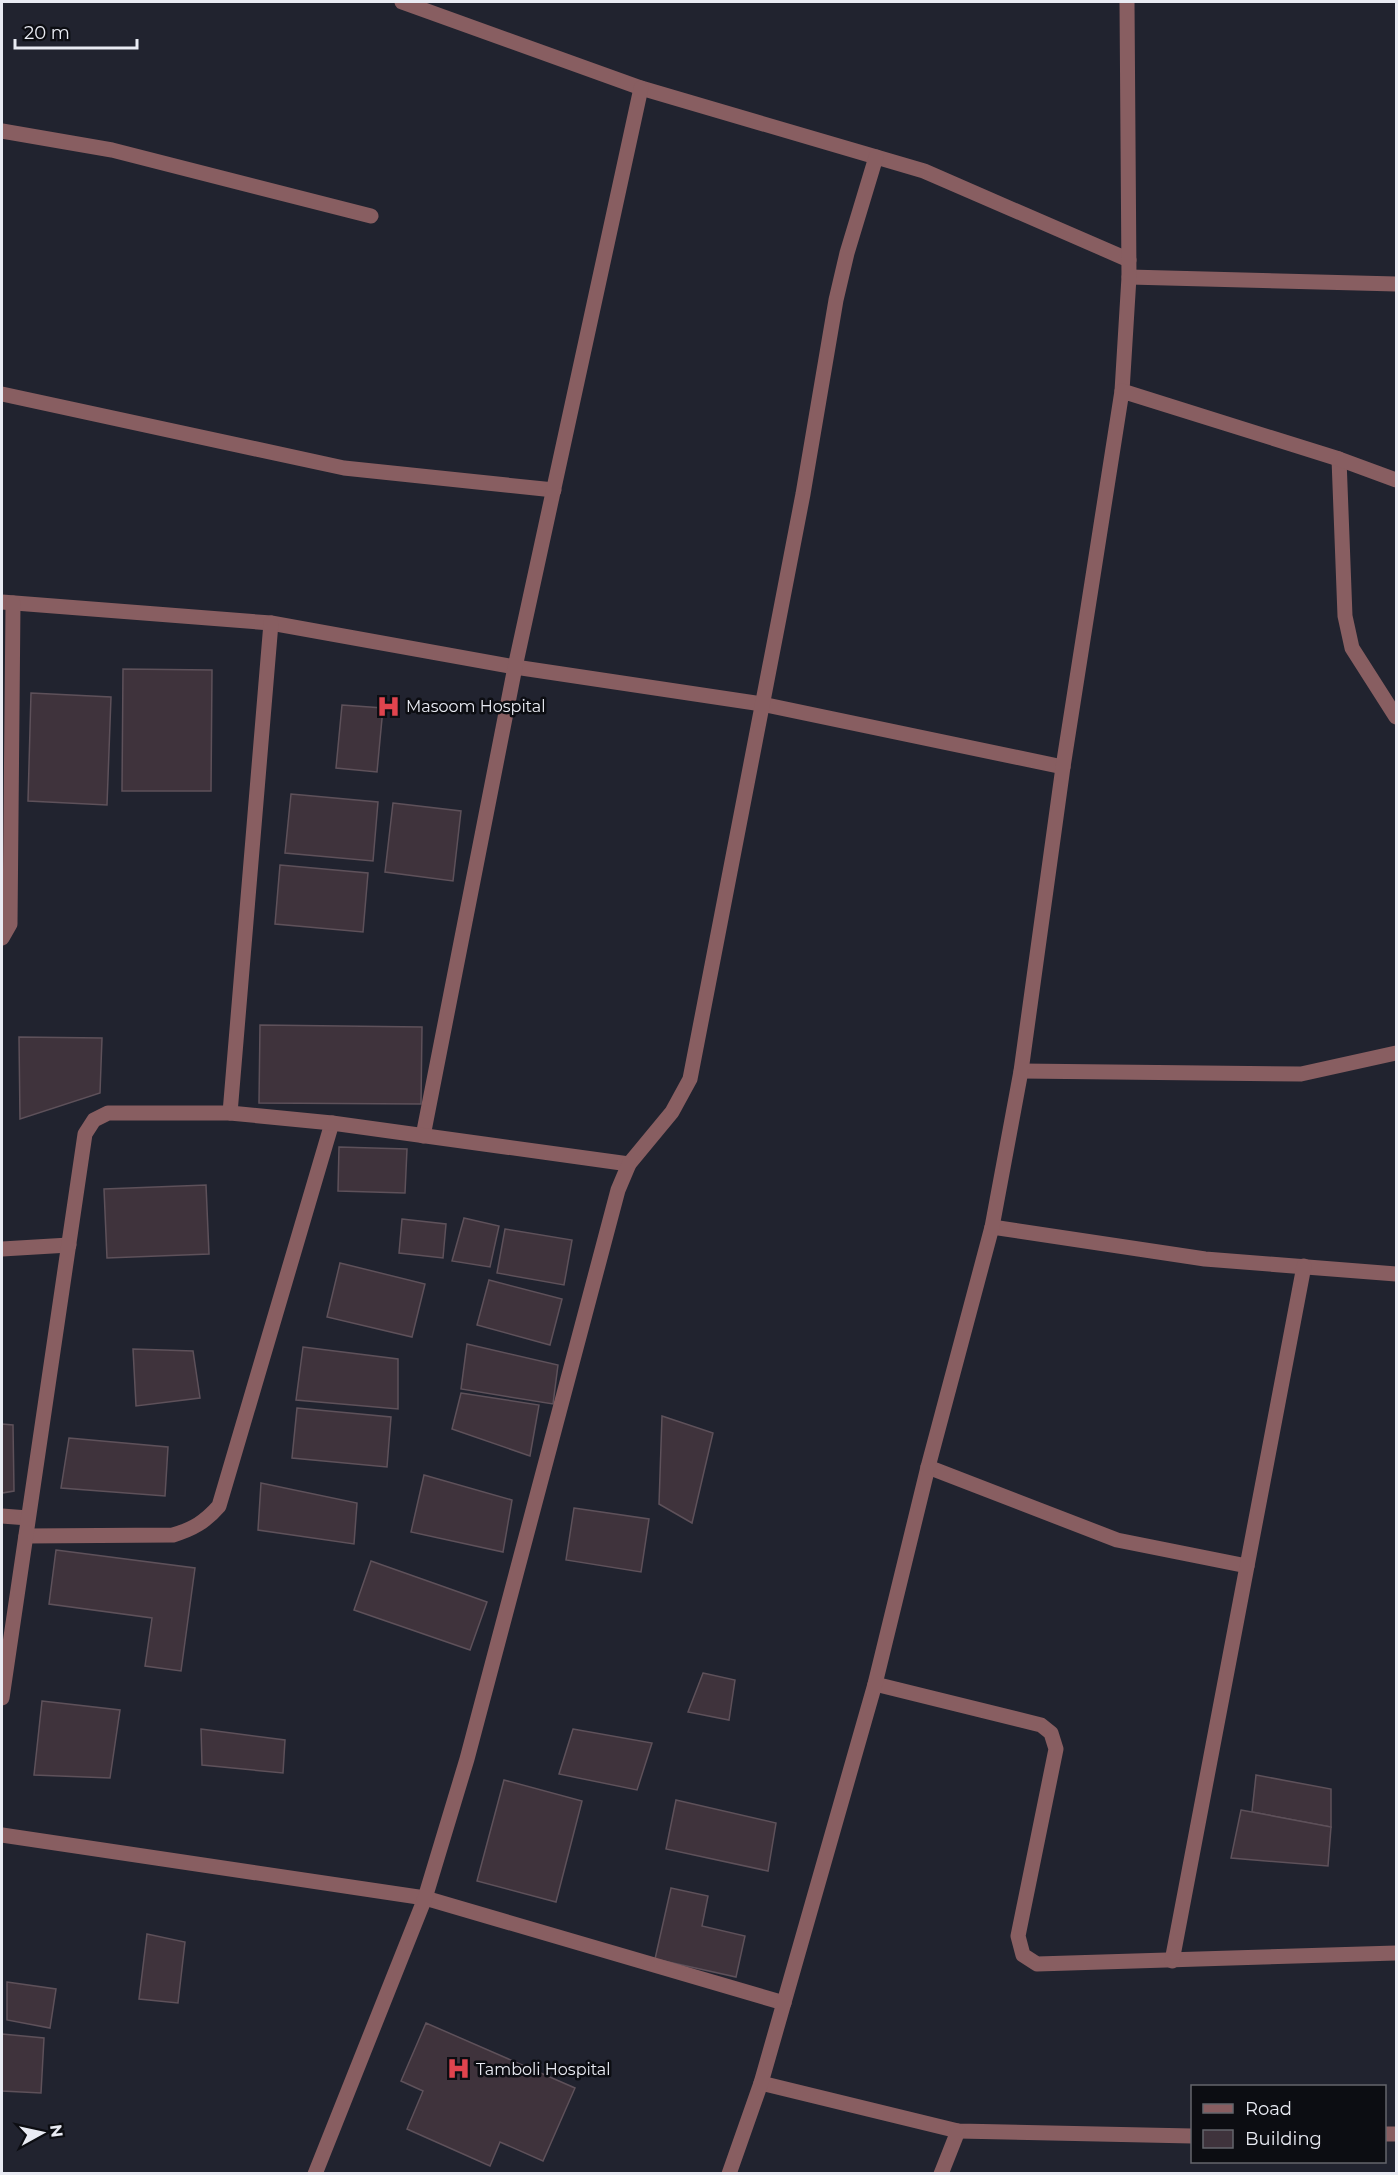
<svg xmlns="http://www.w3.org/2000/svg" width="1398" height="2175" font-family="Montserrat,sans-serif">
<rect width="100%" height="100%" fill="#21232f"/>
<!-- building -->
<g fill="#3f333c" stroke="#5e515a" stroke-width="1.5">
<polygon points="123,669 212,670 211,791 122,791"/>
<polygon points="31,693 111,697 107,805 28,801"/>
<polygon points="342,705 383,708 377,772 336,768"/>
<polygon points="291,794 378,802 373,861 285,853"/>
<polygon points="393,803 461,811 453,881 385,872"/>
<polygon points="280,865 368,873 363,932 275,924"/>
<polygon points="260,1025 422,1027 421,1104 259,1103"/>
<polygon points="19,1037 102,1038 100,1093 20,1119"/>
<polygon points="339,1147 407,1149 405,1193 338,1191"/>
<polygon points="206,1185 209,1254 107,1258 104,1189"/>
<polygon points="464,1218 499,1226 490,1267 452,1261"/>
<polygon points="402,1219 446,1224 443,1258 399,1253"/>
<polygon points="505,1229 572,1240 564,1285 497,1273"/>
<polygon points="340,1263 425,1284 412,1337 327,1317"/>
<polygon points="489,1280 562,1299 550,1345 477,1325"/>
<polygon points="467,1344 558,1365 553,1404 461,1389"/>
<polygon points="303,1347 398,1359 398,1409 296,1400"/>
<polygon points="133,1349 193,1351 200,1398 136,1406"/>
<polygon points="461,1393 539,1405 530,1456 452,1429"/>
<polygon points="297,1408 391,1417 387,1467 292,1458"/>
<polygon points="662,1416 713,1433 692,1523 659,1504"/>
<polygon points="2,1424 13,1425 14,1491 2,1493"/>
<polygon points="69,1438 168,1447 165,1496 61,1488"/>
<polygon points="424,1475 512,1500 503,1552 411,1532"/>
<polygon points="261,1483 357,1503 354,1544 258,1530"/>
<polygon points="574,1508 649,1519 641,1572 566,1560"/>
<polygon points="56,1550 195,1568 181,1671 145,1666 152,1618 49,1604"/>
<polygon points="371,1561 487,1602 470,1650 354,1610"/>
<polygon points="703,1673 735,1680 729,1720 688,1712"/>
<polygon points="42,1701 120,1710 110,1778 34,1775"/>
<polygon points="201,1729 285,1740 283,1773 202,1765"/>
<polygon points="573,1729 652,1743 637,1790 559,1774"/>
<polygon points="1256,1775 1331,1789 1331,1827 1252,1812"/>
<polygon points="504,1780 582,1801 556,1902 477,1881"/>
<polygon points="676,1800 776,1823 768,1871 666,1849"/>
<polygon points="1241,1810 1331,1827 1328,1866 1231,1858"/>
<polygon points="671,1888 708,1896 702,1926 745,1936 736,1977 655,1959"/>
<polygon points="147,1934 185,1942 178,2003 139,1999"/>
<polygon points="7,1982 56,1989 50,2028 7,2020"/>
<polygon points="426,2023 575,2088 543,2161 500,2142 490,2166 407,2129 423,2091 401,2081"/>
<polygon points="2,2034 44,2038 41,2093 2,2091"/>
</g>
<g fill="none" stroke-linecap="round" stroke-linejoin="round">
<!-- minor -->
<g stroke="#885e61" stroke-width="15">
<polyline points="402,2 641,88 924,171 1129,260"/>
<polyline points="2,131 112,150 371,216"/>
<polyline points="1129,277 1396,284"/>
<polyline points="2,394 344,468 554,490"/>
<polyline points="1339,459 1345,616 1352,648 1396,717"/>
<polyline points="2,602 271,623 515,667 762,704 1063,767"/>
<polyline points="2,938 10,924 13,603"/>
<polyline points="1021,1071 1301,1074 1396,1053"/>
<polyline points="230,1113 271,623"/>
<polyline points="423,1136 515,667 641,88"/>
<polyline points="992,1227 1205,1259 1396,1274"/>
<polyline points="2,1249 69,1245"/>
<polyline points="928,1467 1117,1540 1247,1566"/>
<polyline points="2,1516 28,1518"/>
<path d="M26,1536L173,1535C193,1529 205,1522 219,1506L332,1123"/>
<polyline points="875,1684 1041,1725 1051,1733 1056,1749 1018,1936 1023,1955 1037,1964 1396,1953"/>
<polyline points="2,1698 85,1134 94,1120 108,1113 230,1113 332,1123 629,1164"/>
<polyline points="2,1835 425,1898 784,2003"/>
<polyline points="1172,1961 1304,1266"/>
<polyline points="761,2083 958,2131 1192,2136"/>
<polyline points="1384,2134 1396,2134"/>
<polyline points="315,2174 425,1898 467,1759 618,1190 629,1164 672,1112 690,1079 803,494 836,300 847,253 876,157"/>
<polyline points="941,2174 958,2131"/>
</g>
<!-- tertiary -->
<g stroke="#885e61" stroke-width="15">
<polyline points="1122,391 1129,277 1127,2"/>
<polyline points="729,2174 761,2083 875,1684 928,1467 992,1227 1021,1071 1063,767 1122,391 1339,459 1396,480"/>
</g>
</g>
<!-- icons -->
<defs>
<symbol id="hospital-bare" viewBox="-9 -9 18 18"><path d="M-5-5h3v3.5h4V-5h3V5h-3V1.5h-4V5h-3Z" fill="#e0444e" stroke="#0c0d12" stroke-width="2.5" paint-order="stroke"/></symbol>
</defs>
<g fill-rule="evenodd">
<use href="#hospital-bare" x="372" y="690" width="33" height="33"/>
<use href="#hospital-bare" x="442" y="2052" width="33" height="33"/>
</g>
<g text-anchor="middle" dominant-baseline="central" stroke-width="5" stroke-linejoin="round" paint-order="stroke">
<!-- poi labels -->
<g font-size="16" fill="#e9ebf3" stroke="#0c0d12" text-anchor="start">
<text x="406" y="706">Masoom Hospital</text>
<text x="476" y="2069">Tamboli Hospital</text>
</g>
</g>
<!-- border -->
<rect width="1398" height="2175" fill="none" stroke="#e9ebf3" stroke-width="6"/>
<!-- legend -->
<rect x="1191" y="2085" width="195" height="78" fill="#0c0d12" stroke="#64666c" stroke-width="1.5"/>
<rect x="1203" y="2104" width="30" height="9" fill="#885e61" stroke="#64666c" stroke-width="1.5"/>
<text x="1245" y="2115" font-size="18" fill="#e9ebf3">Road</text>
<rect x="1203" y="2130" width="30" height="18" fill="#3f333c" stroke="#64666c" stroke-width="1.5"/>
<text x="1245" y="2145" font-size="18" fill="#e9ebf3">Building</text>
<!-- north arrow -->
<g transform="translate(42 2133) rotate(82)" stroke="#0c0d12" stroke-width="4.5" paint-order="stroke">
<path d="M0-4.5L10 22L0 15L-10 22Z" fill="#e9ebf3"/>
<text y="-9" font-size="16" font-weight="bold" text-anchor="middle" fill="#e9ebf3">N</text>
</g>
<!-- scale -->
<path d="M15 39v9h122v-9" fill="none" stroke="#e9ebf3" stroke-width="3"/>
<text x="24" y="39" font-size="18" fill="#e9ebf3" stroke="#0c0d12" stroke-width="4.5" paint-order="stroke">20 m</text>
</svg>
